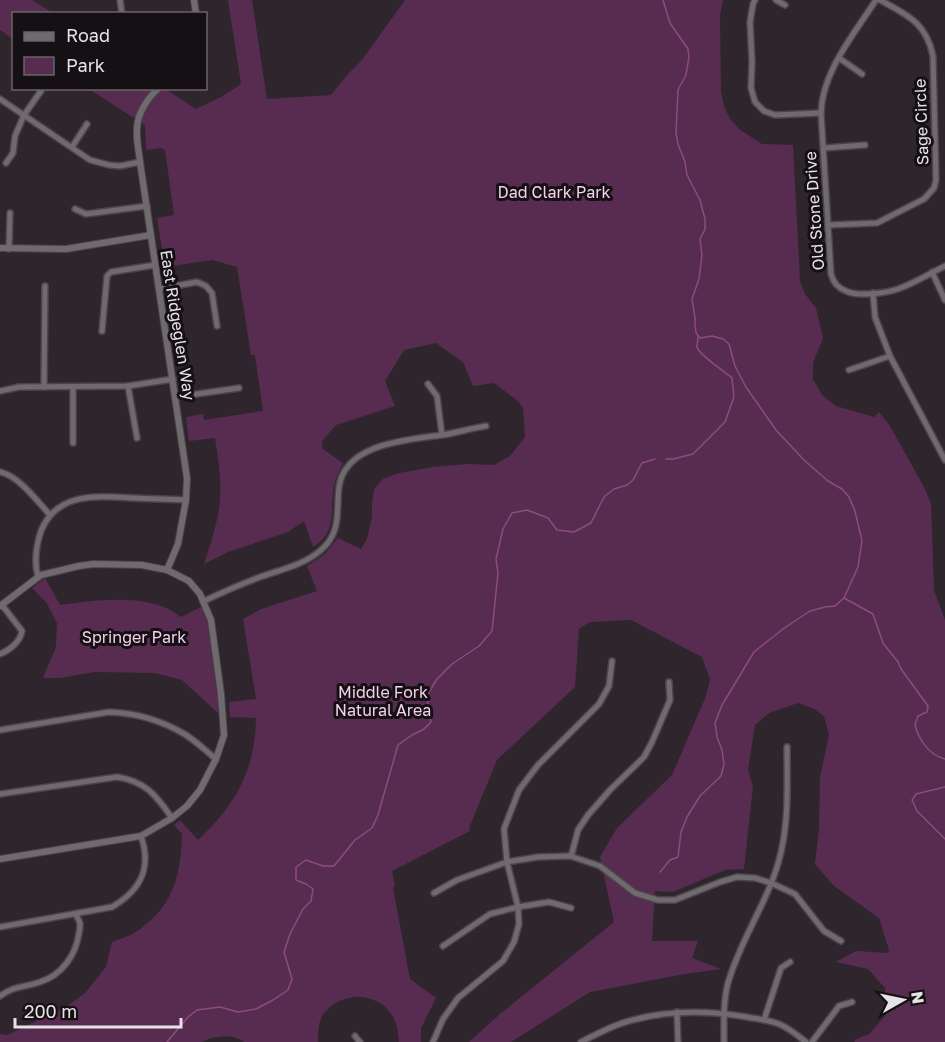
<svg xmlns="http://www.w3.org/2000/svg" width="945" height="1042" font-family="'Golos Text',sans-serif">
<rect width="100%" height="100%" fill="#2e262c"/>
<!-- green -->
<g fill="#582c50">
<polygon points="0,0 32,0 53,13 14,14 13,39 0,30"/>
<path d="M228,0H252L267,99L331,95L349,73L362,60L405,0H723L720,15L721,92L724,106L730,119L739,129L762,144L793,145L800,281L805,294L816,308L823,338L813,363V379L822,395L836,406L874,417L879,412L890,426L925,489L931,504L934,590L945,620V1042H855L854,1040L869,1034L886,1015L885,988L868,969L836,962L856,951L888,953L889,950L879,918L834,886L815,864L819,830L820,777L829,735L824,716L814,709L798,703L769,713L755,725L748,770L753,786L744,869L725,870L673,892L655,891L652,941H698L692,958L721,969L685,974L590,992L511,1042H469L500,1014L614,922L600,857L617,828L672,775L706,696L710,679L702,657L631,620L590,622L579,629L575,687L497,760L469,828L470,831L392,871L395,885L393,888L410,979L436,998L421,1028V1042H399C398,1031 397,1020 389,1011C373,992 342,993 326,1011C318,1019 318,1031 318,1042H244C230,1033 215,1036 201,1042H0V1034L7,1035L66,1007L85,993L106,967L112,942C119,939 127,937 134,933C138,931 142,928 145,925C175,902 181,870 182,834L174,825L180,820L198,840C236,804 255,771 256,718L230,717L229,702L256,699L243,619L261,609L317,591L307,566L325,554L338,538L361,549L367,539L372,517V503L374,489L383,479L399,473L433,467L467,464L494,465L510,456L525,437L523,408L518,401L494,383L473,386L463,362L436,343L404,350L385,381L395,406L336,425L322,441L323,449L343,463C340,470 336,477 334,485C329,509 339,531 313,547L304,521L288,532L228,552L204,564C209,548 215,531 218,514C223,488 219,463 215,438L189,441L186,417L203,414L204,420L263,411L255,355H251L237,267L212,260L165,267L157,218L174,215L165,150L161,148L146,150L145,125L89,89H165L196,109L221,97L241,84Z"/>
<path d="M45,578L60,605C96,600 151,592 181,617L203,606L207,619L218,700V713L182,680L155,673L95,672L60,678H43L56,647L57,623L46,602L32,588Z"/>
</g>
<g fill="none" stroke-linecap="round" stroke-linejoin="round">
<!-- stream -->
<g stroke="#8d4b80" stroke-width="1.5">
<path d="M663,0L670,23L688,49L689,57L686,75L678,90L676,133L678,144L685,162L687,175L700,200L705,219V229L700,239L702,255L699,279L692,299L695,318V324L696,333L700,338L712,336L723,339L729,344L735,366L746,387L776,430L804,460L828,481L842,489L849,497L855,511L862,541L858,567L844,598L873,614L883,643L898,662L901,669L928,706L927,712L918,716L915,725C919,740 929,755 945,759"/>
<path d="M666,459H673L693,454L725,422L734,397L732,378C724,371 699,355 697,347C697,344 698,341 698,337"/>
<polyline points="945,787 916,794 912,800 917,811 945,839"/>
<polyline points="660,872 670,860 678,857 681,832 687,817 700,796 721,776 724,764 722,750 717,737 715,723 722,705 754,652 783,629 810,611 825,607 835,606 844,598"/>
<polyline points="167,1042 188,1017 197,1010 220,1007 238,1012 256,1009 273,1000 288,990 292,979 284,952 290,934 303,909 311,901 313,889 306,884 296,880 296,867 306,860 323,866 334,866 355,840 372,828 378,815 398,745 412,735 424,729 431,722 428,710 428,694 437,679 452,664 479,646 492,631 498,573 496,559 503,529 512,513 527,510 548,518 557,530 574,532 591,523 604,497 614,489 627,485 633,480 642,463 655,459"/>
</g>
<defs>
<g id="minor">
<polyline points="120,0 122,14"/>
<polyline points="755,0 753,4 750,22 752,62 751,88 755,102 764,111 775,115 821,113"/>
<polyline points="776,0 785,5"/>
<path d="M876,0C854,34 822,72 821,113L831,274C833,282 838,288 846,291C858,297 886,293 898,289C914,283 929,274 945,266"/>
<polyline points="839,58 862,74"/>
<polyline points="0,99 90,160 109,165 120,166 140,162"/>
<polyline points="72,147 87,124"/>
<polyline points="824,148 865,145"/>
<polyline points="6,163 13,153 15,136 24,115 41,91"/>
<polyline points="75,209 86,214 147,206"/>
<path d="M828,225L877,223L924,199L934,188L936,180L933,56C926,22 907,15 880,0"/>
<polyline points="9,249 10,213"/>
<polyline points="932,272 945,300"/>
<polyline points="159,289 197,282 206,286 212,293 217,326"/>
<polyline points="873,293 875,317 890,356 945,460"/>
<polyline points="102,331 107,276 111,272 155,265"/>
<polyline points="849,370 890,356"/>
<polyline points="428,384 437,396 442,435"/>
<polyline points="128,386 137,438"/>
<polyline points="44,387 45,286"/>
<polyline points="0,391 19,387 128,386 173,379"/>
<polyline points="176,397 239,388"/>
<polyline points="73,443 73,388"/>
<path d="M0,472C19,476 37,501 50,515"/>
<path d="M38,577C34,562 36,546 41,531C57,491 99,496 134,498C152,499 169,499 186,500"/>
<path d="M204,601C219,594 234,587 250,581C273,571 302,567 321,550C342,532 336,511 339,487C345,443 408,440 442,435C457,433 471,428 486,426"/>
<path d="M0,654C10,650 20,642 22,631L2,605"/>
<path d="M0,730L109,712C136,713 163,721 186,735C197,742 206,751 216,759"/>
<path d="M0,794L117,777C145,781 156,795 172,818"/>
<polyline points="570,856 572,853 578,830 588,815 610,790 644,757 652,742 670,700 669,682"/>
<polyline points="434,893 457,880 507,862 538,857 570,856 600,866 635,893 658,900 675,900 720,882 737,877 755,878 771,883 795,894 824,931 841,941"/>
<path d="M0,927L112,907C141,890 152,868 141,836"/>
<polyline points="443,946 490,914 518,907 549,902 571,908"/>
<path d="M0,996C16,985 23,988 40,982C62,975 76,955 79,933C80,930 80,925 80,923C79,920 77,917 76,915"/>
<polyline points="677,1012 678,1042"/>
<polyline points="764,1020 781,968 790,962"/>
<polyline points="355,1036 360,1042"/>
<polyline points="433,1042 443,1019 458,998 503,961 514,942 519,924 518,907 507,862 504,829 519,790 538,765 599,704 609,686 612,661"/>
<path d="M581,1042C599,1033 617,1023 637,1019C673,1010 711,1011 747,1017C757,1019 769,1020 779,1024C789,1028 797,1035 806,1042"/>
<path d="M724,1042C724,1022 723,1002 728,983C741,937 771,898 781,852C789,818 787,782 787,747"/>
<polyline points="812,1042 839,1006 852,1002"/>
</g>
<g id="tertiary">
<polyline points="194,0 196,14"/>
<path d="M159,88C148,97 137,114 137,129C136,140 139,151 140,162L187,478L186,500L178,544L167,570"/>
<polyline points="0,248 66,249 151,235"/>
<polyline points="0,606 41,575 79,566 94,564 142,565 167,570 189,581 200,594 211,620 221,694 224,735 216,759 200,790 187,806 172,818 141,836 0,859"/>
</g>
</defs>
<!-- minor casing -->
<use href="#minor" stroke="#4c444a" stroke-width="8"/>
<!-- tertiary casing -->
<use href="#tertiary" stroke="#4c444a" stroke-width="8"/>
<!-- minor -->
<use href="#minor" stroke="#6f6a6e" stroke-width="5"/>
<!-- tertiary -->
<use href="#tertiary" stroke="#6f6a6e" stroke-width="6"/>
</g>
<g text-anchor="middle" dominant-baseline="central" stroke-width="6" stroke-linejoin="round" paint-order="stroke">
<!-- street labels -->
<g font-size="16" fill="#e7e2e6" stroke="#141013">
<text transform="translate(921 122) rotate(-92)">Sage Circle</text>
<text transform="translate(814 211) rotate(-94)">Old Stone Drive</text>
<text transform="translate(178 325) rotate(81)">East Ridgeglen Way</text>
</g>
<!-- park labels -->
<g font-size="16" fill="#f5cfec" stroke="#141013">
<text x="554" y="192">Dad Clark Park</text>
<text x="134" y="637">Springer Park</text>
<text x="383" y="692">Middle Fork<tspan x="383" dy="18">Natural Area</tspan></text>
</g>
</g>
<!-- legend -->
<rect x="12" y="12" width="195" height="78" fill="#141013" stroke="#686467" stroke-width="1.5"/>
<rect x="24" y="32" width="30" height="9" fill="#6f6a6e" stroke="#686467" stroke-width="1.5"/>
<text x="66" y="42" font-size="18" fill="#e7e2e6">Road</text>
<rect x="24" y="57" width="30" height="18" fill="#582c50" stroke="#686467" stroke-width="1.5"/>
<text x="66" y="72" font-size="18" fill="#e7e2e6">Park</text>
<!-- north arrow -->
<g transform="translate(903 1000) rotate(81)" stroke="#141013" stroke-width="4.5" paint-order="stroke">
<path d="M0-4.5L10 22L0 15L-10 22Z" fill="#e7e2e6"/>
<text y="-9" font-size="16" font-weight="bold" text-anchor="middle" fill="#e7e2e6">N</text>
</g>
<!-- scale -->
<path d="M15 1018v9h166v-9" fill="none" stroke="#e7e2e6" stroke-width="3"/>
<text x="24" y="1018" font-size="18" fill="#e7e2e6" stroke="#141013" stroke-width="4.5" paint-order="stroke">200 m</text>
</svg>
